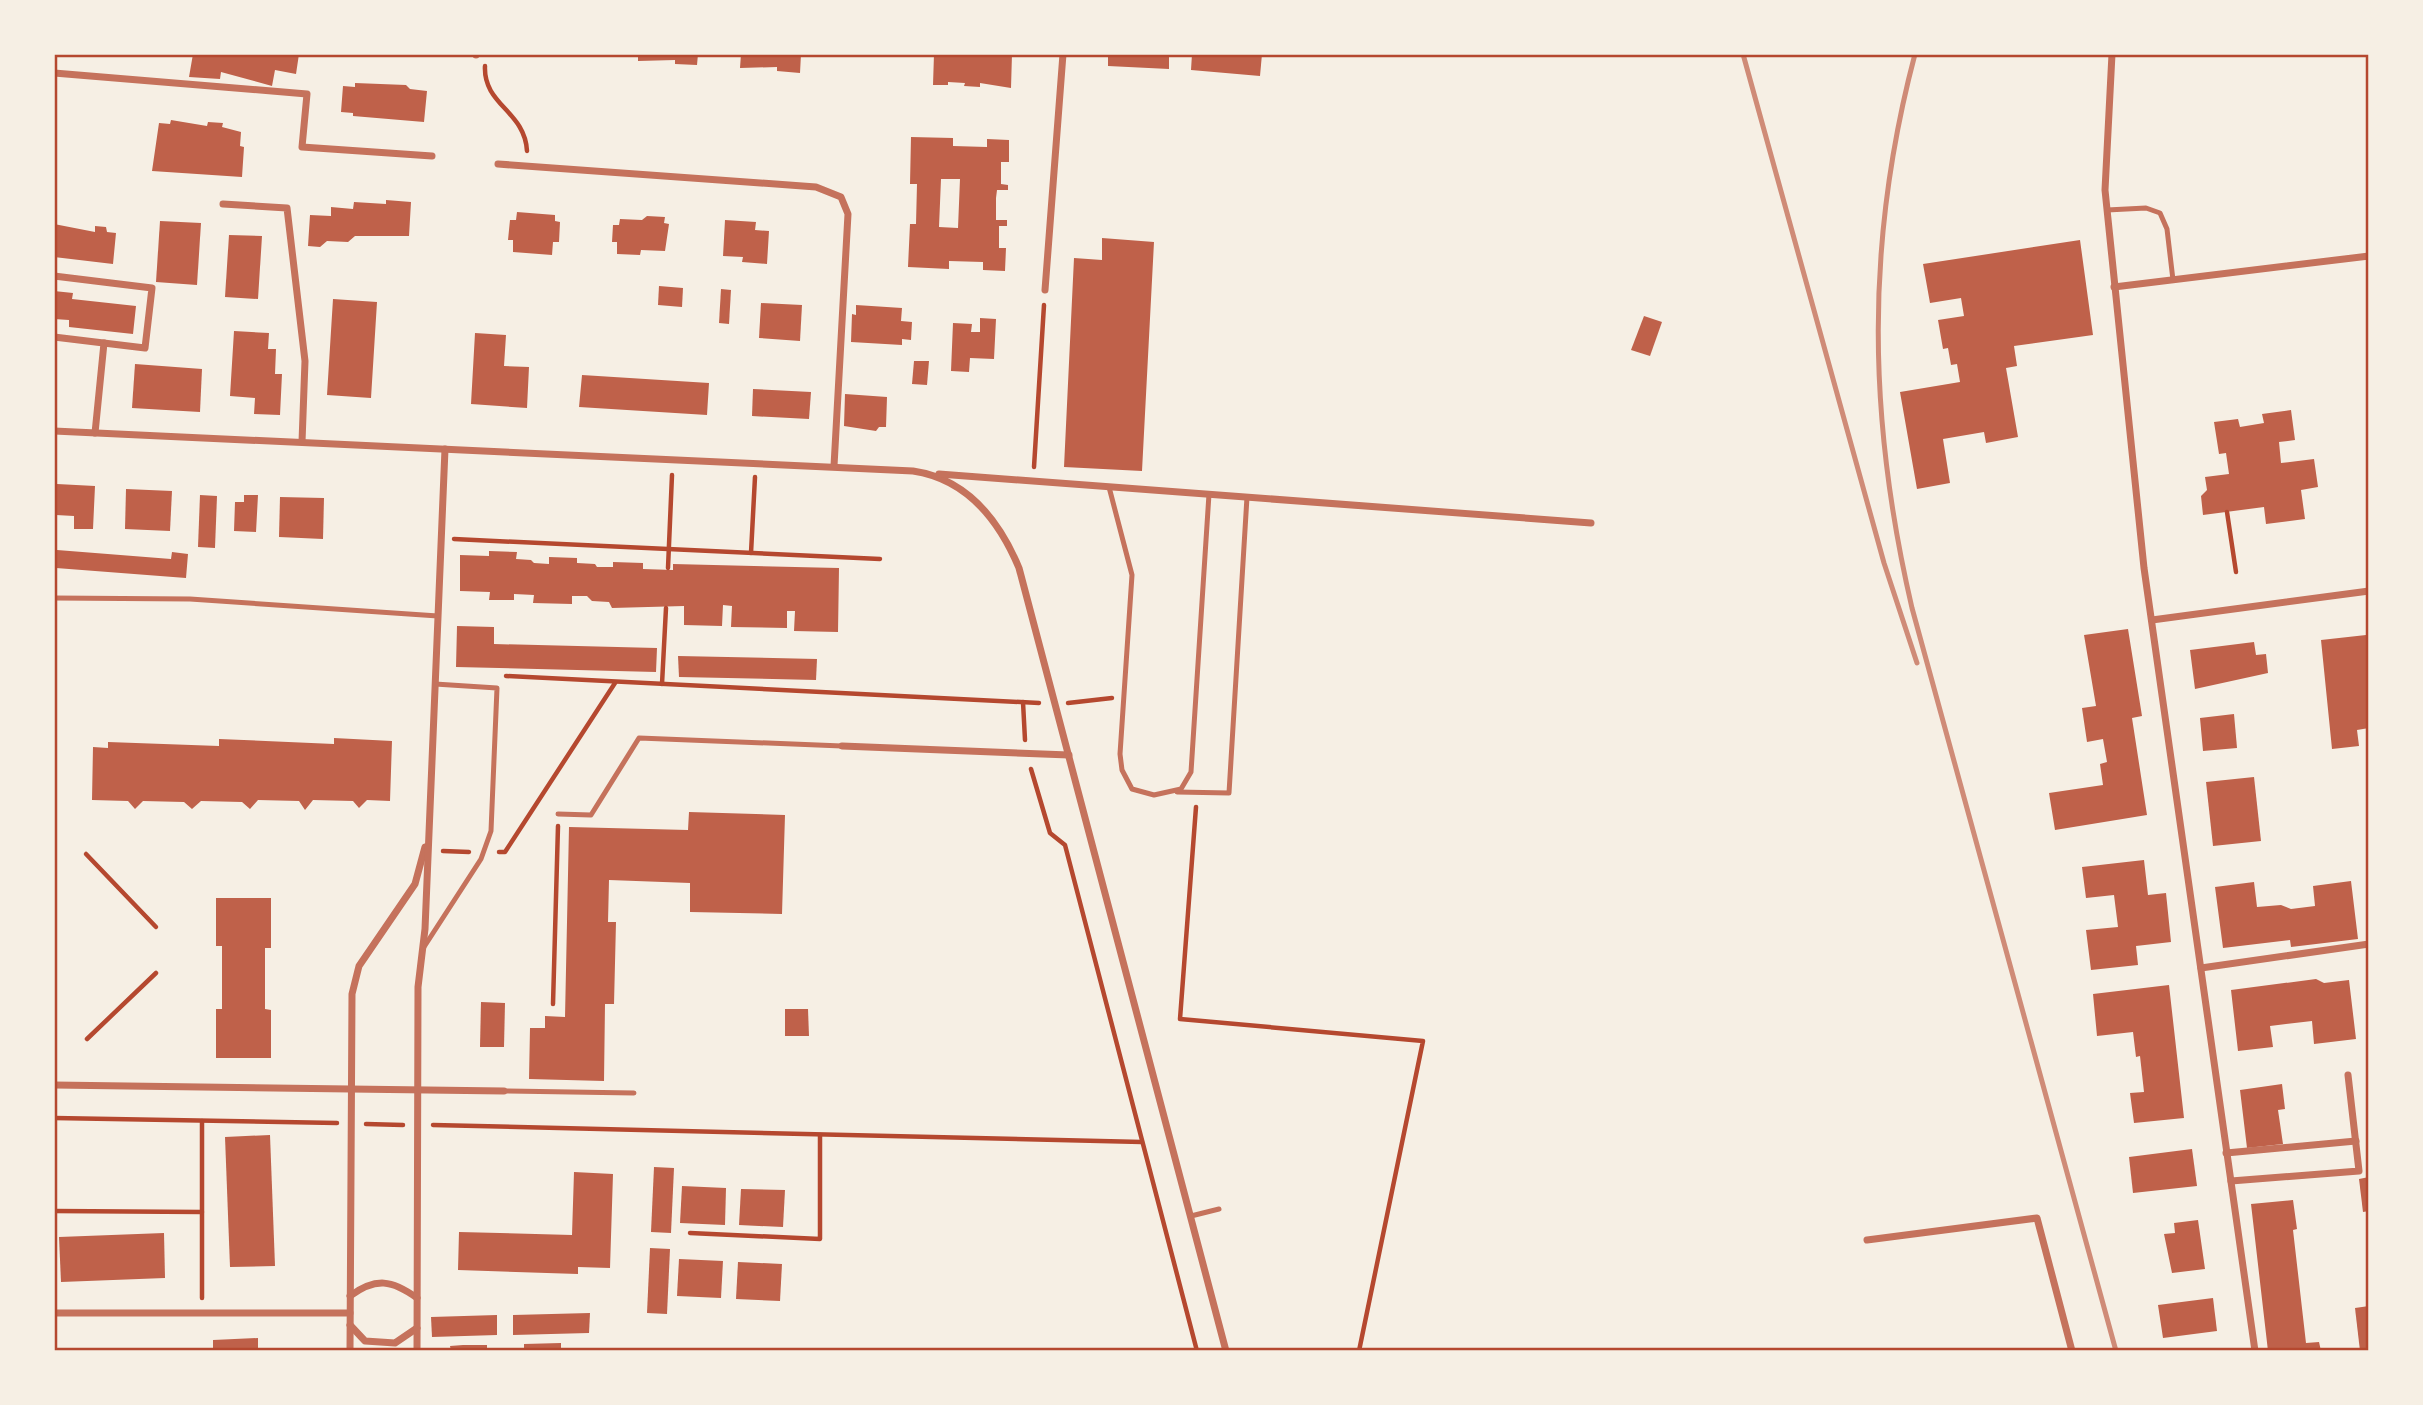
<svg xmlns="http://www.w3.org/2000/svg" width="2423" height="1405" font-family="'Zilla Slab',serif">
<rect width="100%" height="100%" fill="#f6efe4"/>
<!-- building -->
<g fill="#bf614a" fill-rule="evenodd">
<polygon points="193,54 217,55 299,54 296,74 275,70 272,86 221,72 220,79 189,77"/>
<polygon points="638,54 698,54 697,65 675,64 675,60 638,61"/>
<polygon points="741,54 801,54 800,73 777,71 777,67 740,68"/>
<polygon points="934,54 1012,54 1011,88 980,83 980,87 964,86 965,83 948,82 948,85 933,85"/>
<polygon points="1108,54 1169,54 1169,69 1108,66"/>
<polygon points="1192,54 1262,54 1260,76 1191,70"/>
<polygon points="355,83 406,85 410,89 427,91 424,122 353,116 353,113 341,112 343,86 355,87"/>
<polygon points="171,120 207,126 208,122 223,123 222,127 241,132 240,146 244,147 242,177 152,171 159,123 170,124"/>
<path d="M911,137L953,138V146L987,147V139L1009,140V162H1001V184L1008,185V190H997L996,198V220H1007V226H999V248H1006L1005,271L983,270V262L949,261V269L908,267L910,224H916L917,184H910ZM941,179H960L958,228L939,227Z"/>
<polygon points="386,200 411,202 409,236 355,236 348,242 327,241 320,247 308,246 310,215 331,216 331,207 353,209 354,202 386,204"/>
<polygon points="517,212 555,215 555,221 560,222 559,242 553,242 552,255 513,252 513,240 508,240 510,220 516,220"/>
<polygon points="647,216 665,217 664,223 669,224 665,251 641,250 640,255 617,254 617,242 612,242 613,225 619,225 620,219 642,220"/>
<polygon points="725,220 756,222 755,230 769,231 767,264 742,262 743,257 723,256"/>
<polygon points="160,221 201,223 197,285 156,282"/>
<polygon points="54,224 95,232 95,226 106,227 107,232 116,233 113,264 54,257"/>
<polygon points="229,235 262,236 258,299 225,297"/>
<polygon points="1102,238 1154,242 1142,471 1064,467 1074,258 1102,260"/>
<polygon points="2080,240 2093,335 2014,346 2017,366 2006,368 2018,437 1986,443 1984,432 1943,439 1950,483 1917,489 1900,392 1960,382 1957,364 1951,365 1948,348 1943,349 1938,320 1964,316 1961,298 1930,303 1923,264"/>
<polygon points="659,286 683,288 682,307 658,305"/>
<polygon points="721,289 731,290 729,324 719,323"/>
<polygon points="54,291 73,293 72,299 136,306 133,334 69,327 69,320 54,319"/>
<polygon points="333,299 377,302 371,398 327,395"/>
<polygon points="761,303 802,305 800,341 759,338"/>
<polygon points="856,305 902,308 901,321 912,322 911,340 902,339 902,345 851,342 852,314 856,315"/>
<polygon points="1644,316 1662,322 1650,356 1631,350"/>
<polygon points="980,318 996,319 994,359 970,358 969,372 951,371 953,323 972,324 971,332 980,332"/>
<polygon points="234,331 269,333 268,349 276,349 275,374 282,374 280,415 254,414 255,398 230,396"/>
<polygon points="475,333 506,335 504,366 529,367 527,408 471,404"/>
<polygon points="914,361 929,361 927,385 912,384"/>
<polygon points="135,364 202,369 200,412 132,408"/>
<polygon points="582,375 709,383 707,415 579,407"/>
<polygon points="753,389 811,392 809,419 752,416"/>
<polygon points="845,394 887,397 886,427 879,427 876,431 844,426"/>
<polygon points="2291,410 2295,440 2279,442 2281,463 2314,459 2318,487 2301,490 2305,519 2266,524 2264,507 2203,515 2201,496 2207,490 2205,477 2229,474 2226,453 2219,454 2214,422 2238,419 2240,427 2264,423 2262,414"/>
<polygon points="57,484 95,486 93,529 74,529 74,516 56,515"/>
<polygon points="126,489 172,491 170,531 125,529"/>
<polygon points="200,495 217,496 215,548 198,547"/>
<polygon points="244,495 258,495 256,532 234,531 235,502 244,502"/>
<polygon points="280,497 324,498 323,539 279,537"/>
<polygon points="57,550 171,559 172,552 188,554 186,578 56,568"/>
<polygon points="489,551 517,552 516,559 531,560 534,563 549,564 549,557 577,558 577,563 595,564 597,567 613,567 613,562 643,563 643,569 673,570 673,564 839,568 838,632 794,631 795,611 787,611 787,628 731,627 732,606 723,605 722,626 684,625 684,606 612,608 609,602 592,601 587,596 572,596 572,604 533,603 534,595 514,594 514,600 489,600 490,592 460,591 460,555 489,556"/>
<polygon points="457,626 494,627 494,644 657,648 656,672 456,667"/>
<polygon points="2366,627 2369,627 2369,728 2357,730 2359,746 2332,749 2321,640 2366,635"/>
<polygon points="2128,629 2142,716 2132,718 2147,815 2055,830 2049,793 2103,785 2100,764 2107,762 2103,739 2087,742 2082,708 2096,706 2084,635"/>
<polygon points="2254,642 2256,655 2266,654 2268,673 2195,689 2190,650"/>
<polygon points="678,656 817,659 816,680 679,677"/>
<polygon points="2234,714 2237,748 2203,751 2200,718"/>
<polygon points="334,738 392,741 390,801 367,800 359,808 353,801 313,800 305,810 299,801 258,800 250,809 242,802 201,801 192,809 184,802 143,801 135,809 128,801 92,800 93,747 108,748 108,742 219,746 219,739 334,744"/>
<polygon points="2254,777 2261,841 2213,846 2206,782"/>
<polygon points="689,812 785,815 782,914 690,912 690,883 609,880 608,922 616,922 614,1004 605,1004 604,1081 529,1079 530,1028 545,1028 545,1016 565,1017 569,827 688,830"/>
<polygon points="2144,860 2148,895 2166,893 2171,942 2136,946 2138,965 2091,970 2086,930 2118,927 2114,895 2086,898 2082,867"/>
<polygon points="2351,881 2358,939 2291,947 2290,940 2223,948 2215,887 2254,882 2257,907 2281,905 2291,909 2315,906 2313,886"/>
<polygon points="216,898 271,898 271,948 265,948 265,1009 271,1010 271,1058 216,1058 216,1009 222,1009 222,946 216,946"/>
<polygon points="2316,979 2324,983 2349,980 2356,1039 2314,1044 2312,1021 2270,1026 2273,1047 2238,1051 2231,990"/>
<polygon points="2169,985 2184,1118 2134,1123 2130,1093 2144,1092 2140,1056 2136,1057 2133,1032 2097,1036 2093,994"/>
<polygon points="481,1002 505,1003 504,1047 480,1047"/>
<polygon points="785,1009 808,1009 809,1036 785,1036"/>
<polygon points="2282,1084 2285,1109 2278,1110 2283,1144 2247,1148 2240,1090"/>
<polygon points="270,1135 275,1266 230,1267 225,1137"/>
<polygon points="2192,1149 2197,1186 2133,1193 2129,1157"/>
<polygon points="654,1167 674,1168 671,1233 651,1232"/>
<polygon points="574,1172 613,1174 610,1268 578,1267 578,1274 458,1270 459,1232 572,1235"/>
<polygon points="2369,1177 2369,1211 2363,1212 2359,1179"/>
<polygon points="682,1186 726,1188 725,1225 680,1223"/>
<polygon points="741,1189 785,1190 783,1227 739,1225"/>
<polygon points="2293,1200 2297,1229 2293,1230 2306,1343 2319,1342 2321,1351 2268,1351 2251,1204"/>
<polygon points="2198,1220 2205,1269 2172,1273 2164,1234 2175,1233 2174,1223"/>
<polygon points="164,1233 165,1278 61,1282 59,1237"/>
<polygon points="650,1248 670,1249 667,1314 647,1313"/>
<polygon points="679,1259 723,1261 721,1298 677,1296"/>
<polygon points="738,1262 782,1264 780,1301 736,1299"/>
<polygon points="2213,1298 2217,1331 2163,1338 2158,1305"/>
<polygon points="2369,1306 2369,1351 2360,1351 2355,1308"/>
<polygon points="590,1313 589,1333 513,1335 513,1315"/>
<polygon points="497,1315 497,1335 432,1337 431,1317"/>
<polygon points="258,1338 258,1351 213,1351 213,1340"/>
<polygon points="561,1343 561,1351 524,1351 524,1344"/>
<polygon points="463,1345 487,1345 487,1351 451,1351 450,1346"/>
</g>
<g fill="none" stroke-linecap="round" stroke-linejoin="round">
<!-- path -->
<g stroke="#b5482f" stroke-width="4.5">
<path d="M485,66C483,105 525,111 527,151"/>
<polyline points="1034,467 1044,305"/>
<polyline points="2227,512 2236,572"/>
<polyline points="454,539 880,559"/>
<polyline points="751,553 755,477"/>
<polyline points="668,568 672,475"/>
<polyline points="506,676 1039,703"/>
<polyline points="662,684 666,608"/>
<polyline points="1023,702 1025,740"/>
<polyline points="1068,703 1112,698"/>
<polyline points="1031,769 1050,833 1065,845 1197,1351"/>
<polyline points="1196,807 1180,1019 1423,1041 1359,1351"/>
<polyline points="443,851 469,852"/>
<polyline points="499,852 505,852 615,683"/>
<polyline points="86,854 156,927"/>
<polyline points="553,1004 558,826"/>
<polyline points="87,1039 156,973"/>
<polyline points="54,1118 337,1123"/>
<polyline points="202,1121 202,1298"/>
<polyline points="366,1124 403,1125"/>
<polyline points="433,1125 1142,1142"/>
<polyline points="54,1211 202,1212"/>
<polyline points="690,1233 820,1239 820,1135"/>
<polyline points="743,1351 798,1351"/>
</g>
<!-- service -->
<g stroke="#c5725c" stroke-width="5">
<polyline points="2107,210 2146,208 2160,213 2167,229 2173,280"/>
<polyline points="1109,487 1132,575 1120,754 1122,770 1132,789 1154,795 1181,789 1191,772 1209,494"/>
<polyline points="54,598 190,599 438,616"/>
<polyline points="1177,792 1229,793 1247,497"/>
<polyline points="558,814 591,815 639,738 842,746"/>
<polyline points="424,947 481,859 491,831 497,688 435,684"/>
<polyline points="504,1091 634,1093"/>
<polyline points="1191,1216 1219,1209"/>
</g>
<!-- minor -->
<g stroke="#c5725c" stroke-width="7">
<polyline points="2112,54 2105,190 2144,568 2255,1351"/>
<polyline points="476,55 476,54"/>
<polyline points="54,73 307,94 302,147 432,156"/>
<polyline points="498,164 816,187 841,197 848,214 834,466"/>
<polyline points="223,204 287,208 305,361 302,442"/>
<polyline points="54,276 152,288 145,348 54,337"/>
<polyline points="2114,287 2369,256"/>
<polyline points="1045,290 1063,54"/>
<path d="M54,431L913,471C967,479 999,520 1019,568L1226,1351"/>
<polyline points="95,433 104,343"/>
<polyline points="939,474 1591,523"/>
<polyline points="2152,620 2369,591"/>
<polyline points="842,746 1069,755"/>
<polyline points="2201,968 2369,944"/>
<polyline points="54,1085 504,1091"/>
<polyline points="2226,1153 2356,1141"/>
<polyline points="2231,1181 2359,1171 2348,1075"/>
<polyline points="1867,1240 2037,1218 2072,1351"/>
<path d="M350,1296C376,1277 392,1280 417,1298"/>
<polyline points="54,1313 350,1313"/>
<polyline points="350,1325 365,1341 395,1343 417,1328"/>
<polyline points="350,1351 352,994 359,966 415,884 425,847"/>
<polyline points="417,1351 418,987 425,929 445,449"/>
</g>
<!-- rail -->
<g stroke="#cf8b77" stroke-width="5">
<polyline points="1743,54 1884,563 1917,663"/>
<path d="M1915,54C1865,243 1868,419 1912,608L2116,1351"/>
</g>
</g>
<!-- border -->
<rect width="2423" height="1405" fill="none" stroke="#f6efe4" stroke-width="112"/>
<rect x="56" y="56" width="2311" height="1293" fill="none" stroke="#b5482f" stroke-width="2.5"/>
</svg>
